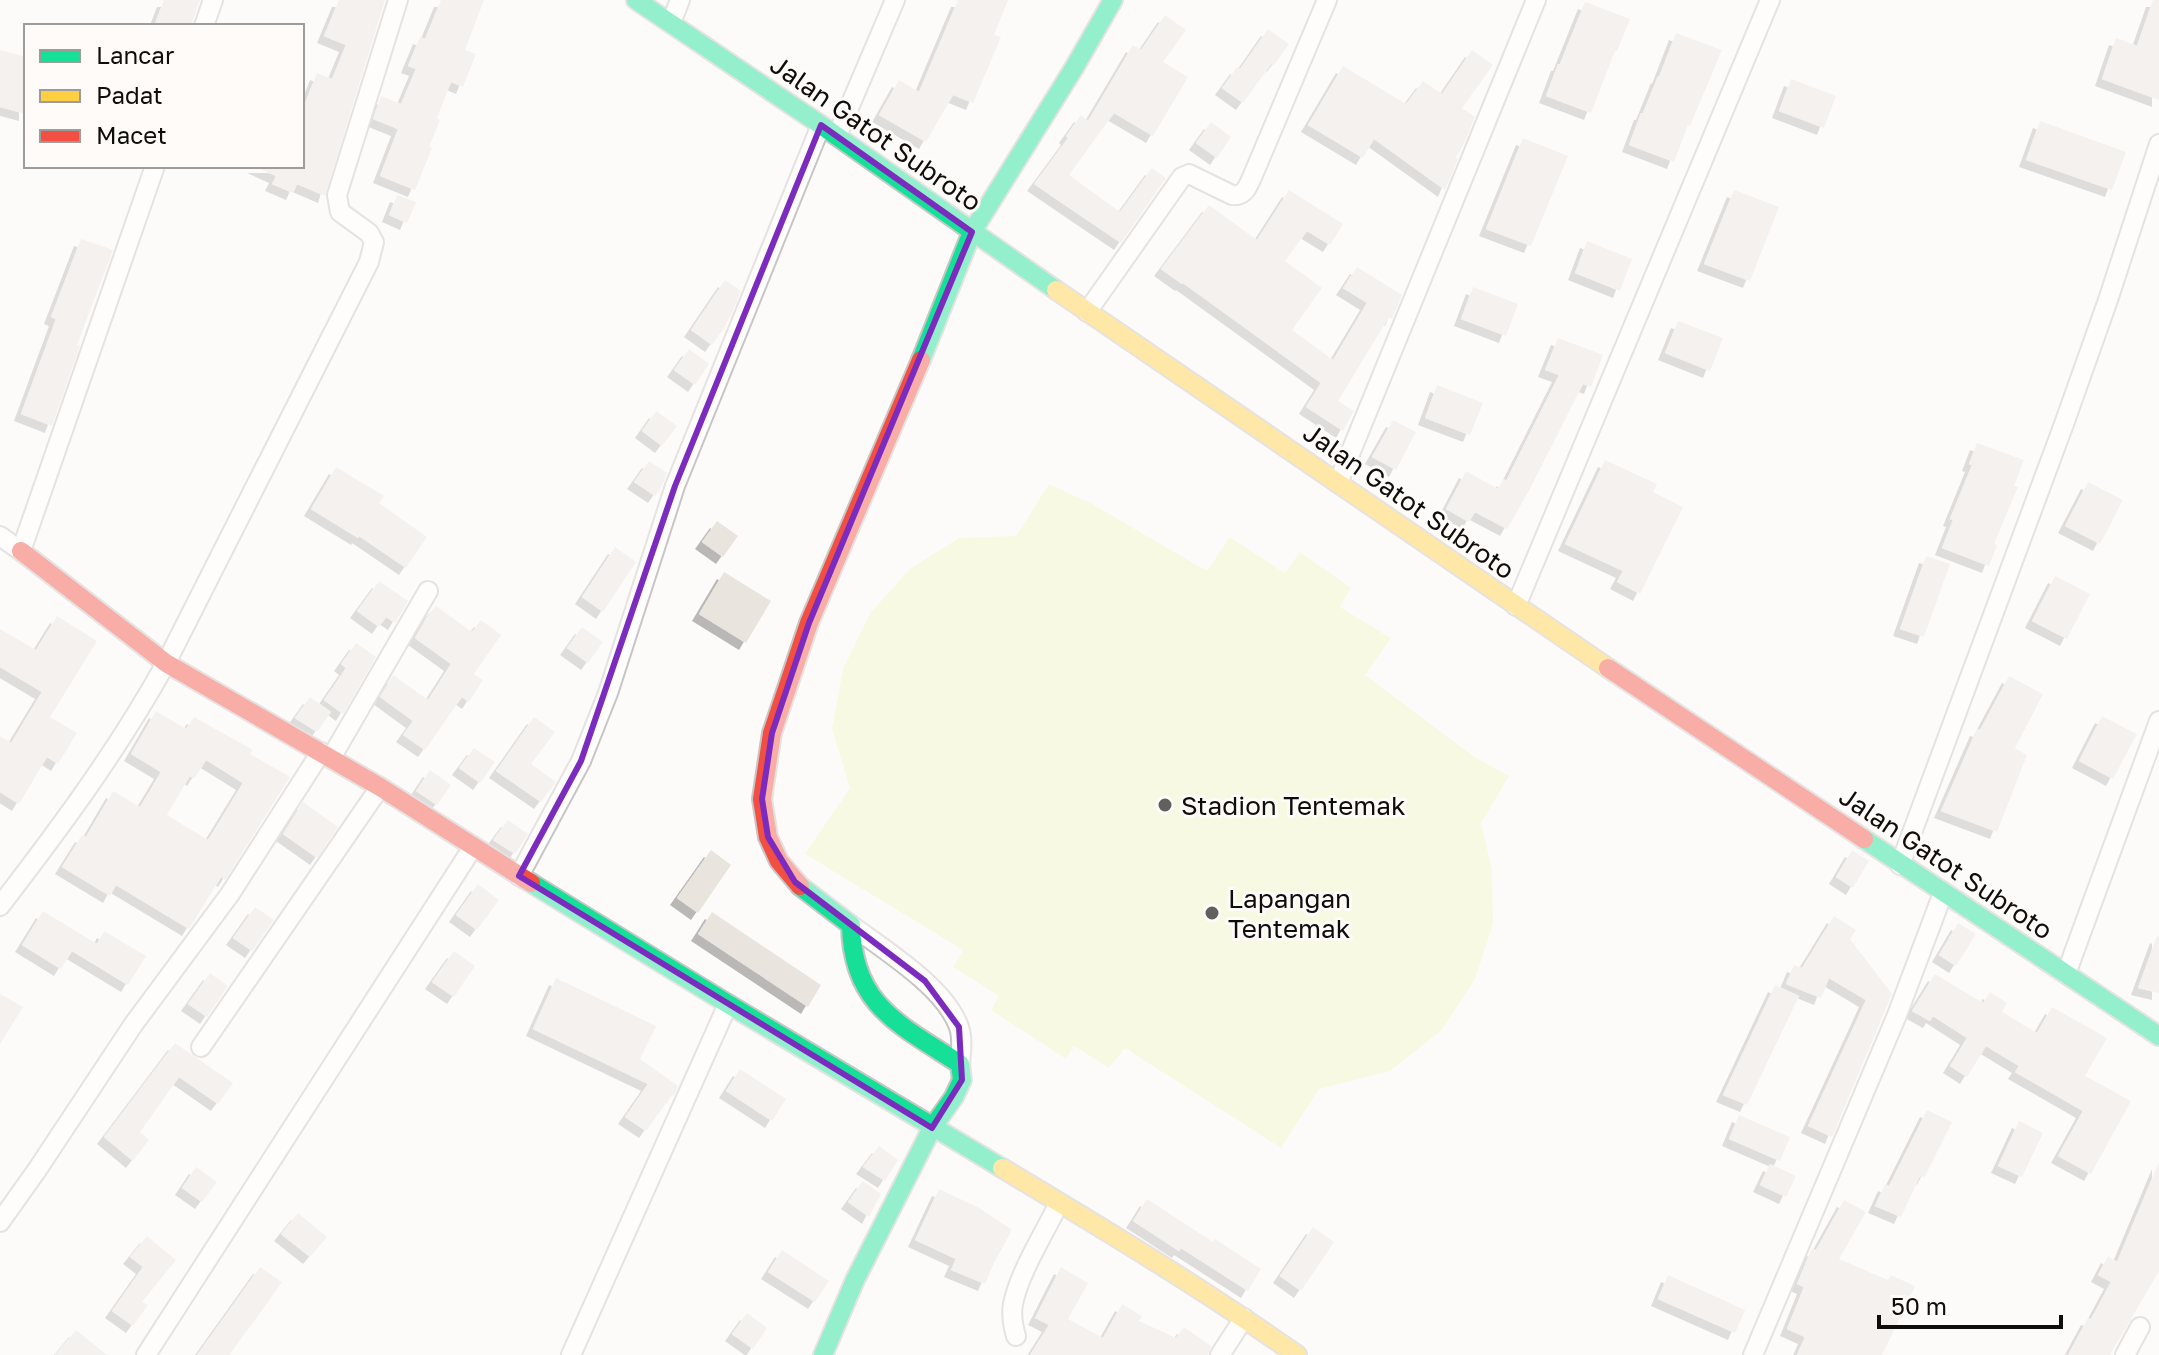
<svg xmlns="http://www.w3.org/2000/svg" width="2159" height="1355" font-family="'Golos Text',sans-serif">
<defs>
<filter id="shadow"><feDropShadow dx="-7" dy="7" stdDeviation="0" flood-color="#0004"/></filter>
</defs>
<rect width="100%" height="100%" fill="#fdfbf9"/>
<!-- green -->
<polygon fill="#f2f6c5" points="1049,484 1092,504 1207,571 1230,537 1285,573 1300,552 1351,588 1340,607 1391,638 1365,675 1473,756 1509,776 1481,823 1492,869 1493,924 1475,979 1442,1030 1390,1071 1319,1089 1281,1148 1125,1048 1109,1068 1074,1046 1066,1059 991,1010 999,996 953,967 963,950 805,854 850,788 832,729 843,669 871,612 911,568 959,538 1016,536"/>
<!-- building -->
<g fill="#eae4df" fill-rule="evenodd" filter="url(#shadow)">
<polygon points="164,0 200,0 191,26 154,26"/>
<polygon points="339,0 385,0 325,196 297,184 293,193 272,184 276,176 254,166 302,166 302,111 317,73 332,79 346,45 324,36"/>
<polygon points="441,0 484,0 465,50 476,54 463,87 451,82 437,118 440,120 429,147 432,148 415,190 380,176 398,129 373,119 381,96 401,104 416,69 408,66 420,37 425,39"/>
<polygon points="958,0 1008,0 994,35 1001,37 973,103 953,95 926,142 879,115 899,80 919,92"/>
<polygon points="2153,0 2159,0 2159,100 2102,79 2116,38 2137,46"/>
<polygon points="1585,2 1630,19 1617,51 1615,51 1591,113 1546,96 1558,64 1560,64"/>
<polygon points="1165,15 1186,30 1163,62 1188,77 1153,136 1114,113 1069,175 1120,212 1152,168 1166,178 1121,243 1034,184 1068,138 1066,136 1081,115 1088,121 1133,45 1141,50"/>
<polygon points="1268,29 1289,44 1274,65 1272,63 1243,103 1222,88 1237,67 1240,69"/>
<polygon points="1676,33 1722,50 1690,126 1688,125 1674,162 1629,145 1641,113 1643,113 1658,76 1659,77"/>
<polygon points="0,50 26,57 26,114 0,107"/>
<polygon points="1472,50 1493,65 1462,108 1475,117 1462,148 1456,157 1458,159 1445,190 1374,139 1363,158 1308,125 1343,66 1406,104 1423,81 1442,94"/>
<polygon points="1791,79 1836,96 1824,128 1779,111"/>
<polygon points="2040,121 2126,152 2112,190 2026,160"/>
<polygon points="1211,122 1231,137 1217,158 1196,143"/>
<polygon points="1523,138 1568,156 1531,246 1486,229"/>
<polygon points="1289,190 1343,224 1330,245 1307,231 1285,261 1322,288 1292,330 1333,360 1367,303 1343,288 1357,267 1402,295 1392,319 1389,317 1338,401 1354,411 1343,431 1306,407 1321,383 1183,283 1182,284 1161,269 1209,205 1257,240"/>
<polygon points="1734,190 1779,207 1750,281 1704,264"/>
<polygon points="397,195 416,202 407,223 389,215"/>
<polygon points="81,239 113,250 77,345 80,346 52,426 21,414 56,319 51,317"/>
<polygon points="1587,241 1632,259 1620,291 1575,273"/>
<polygon points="725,280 741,291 731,316 726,323 727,324 712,345 691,330"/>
<polygon points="1473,287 1518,304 1506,336 1461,319"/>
<polygon points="1678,321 1723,338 1710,371 1665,353"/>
<polygon points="1558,338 1603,355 1591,387 1583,384 1531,487 1507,529 1475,512 1469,522 1446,509 1466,471 1498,489 1504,479 1506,481 1559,375 1545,370"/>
<polygon points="689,349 709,364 695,385 674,370"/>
<polygon points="1437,385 1483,403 1470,435 1425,418"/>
<polygon points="656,411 677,426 662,446 642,431"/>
<polygon points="1393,420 1416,432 1396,470 1372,457"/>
<polygon points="1977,443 2024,460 2014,486 2018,487 1994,544 1997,545 1989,566 1942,548 1953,520 1950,519 1972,465 1969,464"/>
<polygon points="1605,460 1657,484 1653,492 1683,507 1640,594 1617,582 1623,571 1565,544"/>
<polygon points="649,461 667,473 662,486 655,496 634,482"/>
<polygon points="336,467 384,496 379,503 427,537 406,568 359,536 358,538 311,509"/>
<polygon points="2088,482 2123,500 2100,544 2065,526"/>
<polygon points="717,521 738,536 723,557 702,542"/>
<polygon points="615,547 636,562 603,612 582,597"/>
<polygon points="1926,556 1950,564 1924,637 1900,629"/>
<polygon points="724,572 771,601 746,643 699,614"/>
<polygon points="2055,576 2090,594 2067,639 2032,621"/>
<polygon points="379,581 408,601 395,623 386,617 379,627 357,611"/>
<polygon points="436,606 472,632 481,620 501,635 474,674 483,680 469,702 462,697 425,750 403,735 413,721 380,697 393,675 428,700 451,664 415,638 428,615"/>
<polygon points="57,616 97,641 50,717 77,733 58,764 47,757 19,804 0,792 0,736 11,743 42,692 0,667 0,629 36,650"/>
<polygon points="582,627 603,642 588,663 567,648"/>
<polygon points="356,643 376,657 343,714 324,700 346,668 341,664"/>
<polygon points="2009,676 2043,694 2015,748 2027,755 1997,832 1941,811 1977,729 1980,730"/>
<polygon points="310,697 331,712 317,732 295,718"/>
<path d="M156,711L186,729L194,717L253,750L250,754L290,777L225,880L221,877L189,929L116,885L110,896L62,867L82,835L86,837L113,791L140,807L161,772L131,754ZM206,760L243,783L208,840L167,815L190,776L194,779Z"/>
<polygon points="2102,716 2137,734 2113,779 2079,761"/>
<polygon points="534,717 555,732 531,764 556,782 541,802 496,771"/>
<polygon points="474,748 495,762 480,783 459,768"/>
<polygon points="430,770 451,785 437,805 416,791"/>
<polygon points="303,802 338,827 317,858 283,834"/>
<polygon points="508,820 528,834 515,854 493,840"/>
<polygon points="711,850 731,865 698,913 677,898"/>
<polygon points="1852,850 1869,861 1853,888 1836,877"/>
<polygon points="478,884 499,900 477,930 456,915"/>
<polygon points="255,907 274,920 252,951 233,938"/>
<polygon points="43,911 97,944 104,931 146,956 128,985 72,951 61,969 22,945"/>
<polygon points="712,912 821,985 808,1007 698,934"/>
<polygon points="1834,916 1856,930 1850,939 1892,994 1832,1137 1808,1126 1866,1000 1829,978 1821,998 1786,984 1794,965 1802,968"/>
<polygon points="1958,923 1976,934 1956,966 1939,955"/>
<polygon points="2157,936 2159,937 2159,993 2138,988"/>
<polygon points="454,951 475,966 454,997 432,982"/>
<polygon points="210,973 228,986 207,1017 188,1004"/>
<polygon points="1935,974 1983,1003 1990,992 2007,1003 2002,1012 2037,1033 2052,1007 2107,1038 2085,1076 2131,1101 2091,1174 2058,1156 2083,1111 2015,1072 2019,1066 1986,1046 1967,1077 1950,1066 1967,1038 1933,1016 1930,1021 1912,1011"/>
<polygon points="556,978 656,1026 640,1059 678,1086 674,1096 672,1095 646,1131 625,1117 648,1084 533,1029"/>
<polygon points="1775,985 1799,996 1747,1105 1723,1095"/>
<polygon points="0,994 23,1007 0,1044"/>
<polygon points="175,1043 233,1083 218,1104 179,1077 140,1132 149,1140 133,1161 104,1137"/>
<polygon points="740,1069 786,1099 772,1121 726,1091"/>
<polygon points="1927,1110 1952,1122 1924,1178 1920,1176 1901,1217 1875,1206 1885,1184 1889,1186"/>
<polygon points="1739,1115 1790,1137 1780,1161 1729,1139"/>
<polygon points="2019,1121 2043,1133 2022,1177 1998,1166"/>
<polygon points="879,1146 898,1160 885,1181 863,1167"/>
<polygon points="2159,1162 2159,1271 2110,1355 2068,1355 2088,1318 2091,1319 2111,1282 2098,1275 2108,1256 2117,1262"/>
<polygon points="1770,1164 1796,1176 1786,1197 1760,1185"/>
<polygon points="196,1167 217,1182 202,1202 182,1188"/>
<polygon points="863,1181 881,1194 869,1217 848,1202"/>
<polygon points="939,1189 979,1208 1012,1230 994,1263 985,1284 951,1270 956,1259 915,1240"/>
<polygon points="1147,1199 1213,1242 1215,1239 1261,1269 1248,1291 1181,1248 1179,1251 1133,1221"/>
<polygon points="1844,1200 1866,1212 1839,1259 1888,1280 1891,1275 1915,1286 1882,1355 1797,1355 1805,1337 1787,1329 1804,1287 1797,1284 1812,1248 1816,1250"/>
<polygon points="298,1213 327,1237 310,1257 281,1234"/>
<polygon points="1313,1227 1334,1242 1301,1291 1280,1276"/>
<polygon points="147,1236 176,1260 142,1302 148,1305 133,1326 112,1311 143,1267 130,1257"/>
<polygon points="782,1250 829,1281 815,1302 768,1272"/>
<polygon points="260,1267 282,1282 260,1313 229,1355 197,1355"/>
<polygon points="1061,1267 1088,1283 1068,1319 1103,1338 1122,1304 1142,1316 1139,1321 1176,1338 1184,1327 1211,1346 1208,1355 1030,1355 1049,1325 1035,1318"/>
<polygon points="1668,1275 1745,1310 1735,1333 1658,1299"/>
<polygon points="747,1313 767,1328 753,1349 732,1334"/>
<polygon points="76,1330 107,1355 55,1355"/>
</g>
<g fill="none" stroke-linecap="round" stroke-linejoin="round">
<defs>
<g id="street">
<polyline points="671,23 680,0"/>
<polyline points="204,26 213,0"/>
<polyline points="837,136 895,0"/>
<path d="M1087,312L1182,177L1189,174L1232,195C1245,197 1248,186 1253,175L1327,0"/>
<polyline points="1338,483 1536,0"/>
<polyline points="0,536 21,551 155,166"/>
<polyline points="1516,606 1770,0"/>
<polyline points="331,758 428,591"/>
<polyline points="1900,865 2064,424 2108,300 2159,144"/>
<polyline points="519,876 581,761 608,693 675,486 821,125"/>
<path d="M0,906C60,828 118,750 166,663L369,262L374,242L369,233L340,212L337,195L398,0"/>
<path d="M851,925C884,950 945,987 959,1027C963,1039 961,1052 960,1064"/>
<polyline points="2066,974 2159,721"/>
<polyline points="201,1047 380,787"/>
<polyline points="0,1222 37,1170 133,1025 230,894 321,752"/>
<path d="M1016,1336C1013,1326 1011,1315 1013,1304C1019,1273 1045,1232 1059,1203"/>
<polyline points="146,1355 473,847"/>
<polyline points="571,1355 728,1004"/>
<polyline points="1220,1355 1244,1318"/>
<polyline points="1753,1355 1897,1015 1943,893"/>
<polyline points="2125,1355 2140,1327"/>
</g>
<g id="fast">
<polyline points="636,0 821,125 1056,290"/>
<polyline points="921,360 972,232 1074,68 1113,0"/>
<polyline points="1864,839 2159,1036"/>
<polyline points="531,883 728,1004 1002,1168"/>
<path d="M800,886L851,925C852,1005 900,1025 960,1064L962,1080L954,1097L932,1128L855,1280L823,1355"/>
</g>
<g id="slow">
<polyline points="1056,290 1608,668"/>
<path d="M1002,1168C1102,1228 1202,1288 1297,1355"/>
</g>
<g id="jam">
<polyline points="21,551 166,663 380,787 531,883"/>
<polyline points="1608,668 1864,839"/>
<polyline points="800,886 779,861 768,837 762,799 772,733 809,623 921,360"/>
</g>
</defs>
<!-- street casing -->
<use href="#street" stroke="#c8c6c5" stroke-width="22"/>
<!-- fast casing -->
<use href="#fast" stroke="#c8c6c5" stroke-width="22"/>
<!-- slow casing -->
<use href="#slow" stroke="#c8c6c5" stroke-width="22"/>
<!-- jam casing -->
<use href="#jam" stroke="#c8c6c5" stroke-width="22"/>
<!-- street -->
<use href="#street" stroke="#fffefe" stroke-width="18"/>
<!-- fast -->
<use href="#fast" stroke="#16e098" stroke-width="18"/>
<!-- slow -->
<use href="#slow" stroke="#ffcf43" stroke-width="18"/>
<!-- jam -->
<use href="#jam" stroke="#f24e42" stroke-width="18"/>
</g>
<!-- marked area -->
<path d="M0 0H2159V1355H0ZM821,125L972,232L809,623L772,733L762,799L768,837L795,882L925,981L959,1027L962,1080L932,1128L519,876L581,761L675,486Z" fill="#fdfbf9" fill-opacity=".55" fill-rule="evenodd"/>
<path fill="none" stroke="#7b2cbf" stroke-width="6" stroke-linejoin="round" d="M821,125L972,232L809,623L772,733L762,799L768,837L795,882L925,981L959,1027L962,1080L932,1128L519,876L581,761L675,486Z"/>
<!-- markers -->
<g fill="#62605f" stroke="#fefbf8" stroke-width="3">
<circle cx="1165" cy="805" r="8"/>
<circle cx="1212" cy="913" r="8"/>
</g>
<g text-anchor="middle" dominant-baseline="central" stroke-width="6" stroke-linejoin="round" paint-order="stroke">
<!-- street labels -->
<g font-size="26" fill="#0e0d0c" stroke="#fefbf8">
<text transform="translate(876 133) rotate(35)">Jalan Gatot Subroto</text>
<text transform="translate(1409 501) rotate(35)">Jalan Gatot Subroto</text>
<text transform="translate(1946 863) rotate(34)">Jalan Gatot Subroto</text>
</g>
<!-- poi labels -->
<g font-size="26" fill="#0e0d0c" stroke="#fefbf8" text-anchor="start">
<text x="1181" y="805">Stadion Tentemak</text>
<text x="1228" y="898">Lapangan<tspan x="1228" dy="30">Tentemak</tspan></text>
</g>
</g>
<!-- legend -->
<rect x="24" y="24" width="280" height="144" fill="#fefbf8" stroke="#9e9c9a" stroke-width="2"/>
<rect x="40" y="50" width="40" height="12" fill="#16e098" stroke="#9e9c9a" stroke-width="2"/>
<text x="96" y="64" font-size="24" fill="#0e0d0c">Lancar</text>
<rect x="40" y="90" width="40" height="12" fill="#ffcf43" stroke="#9e9c9a" stroke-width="2"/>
<text x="96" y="104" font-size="24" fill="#0e0d0c">Padat</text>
<rect x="40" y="130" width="40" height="12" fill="#f24e42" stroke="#9e9c9a" stroke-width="2"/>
<text x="96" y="144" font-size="24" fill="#0e0d0c">Macet</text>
<!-- scale -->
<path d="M1879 1315v12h182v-12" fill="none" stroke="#0e0d0c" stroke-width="4"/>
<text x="1891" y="1315" font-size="24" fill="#0e0d0c" stroke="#fefbf8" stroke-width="6" paint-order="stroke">50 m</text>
</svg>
